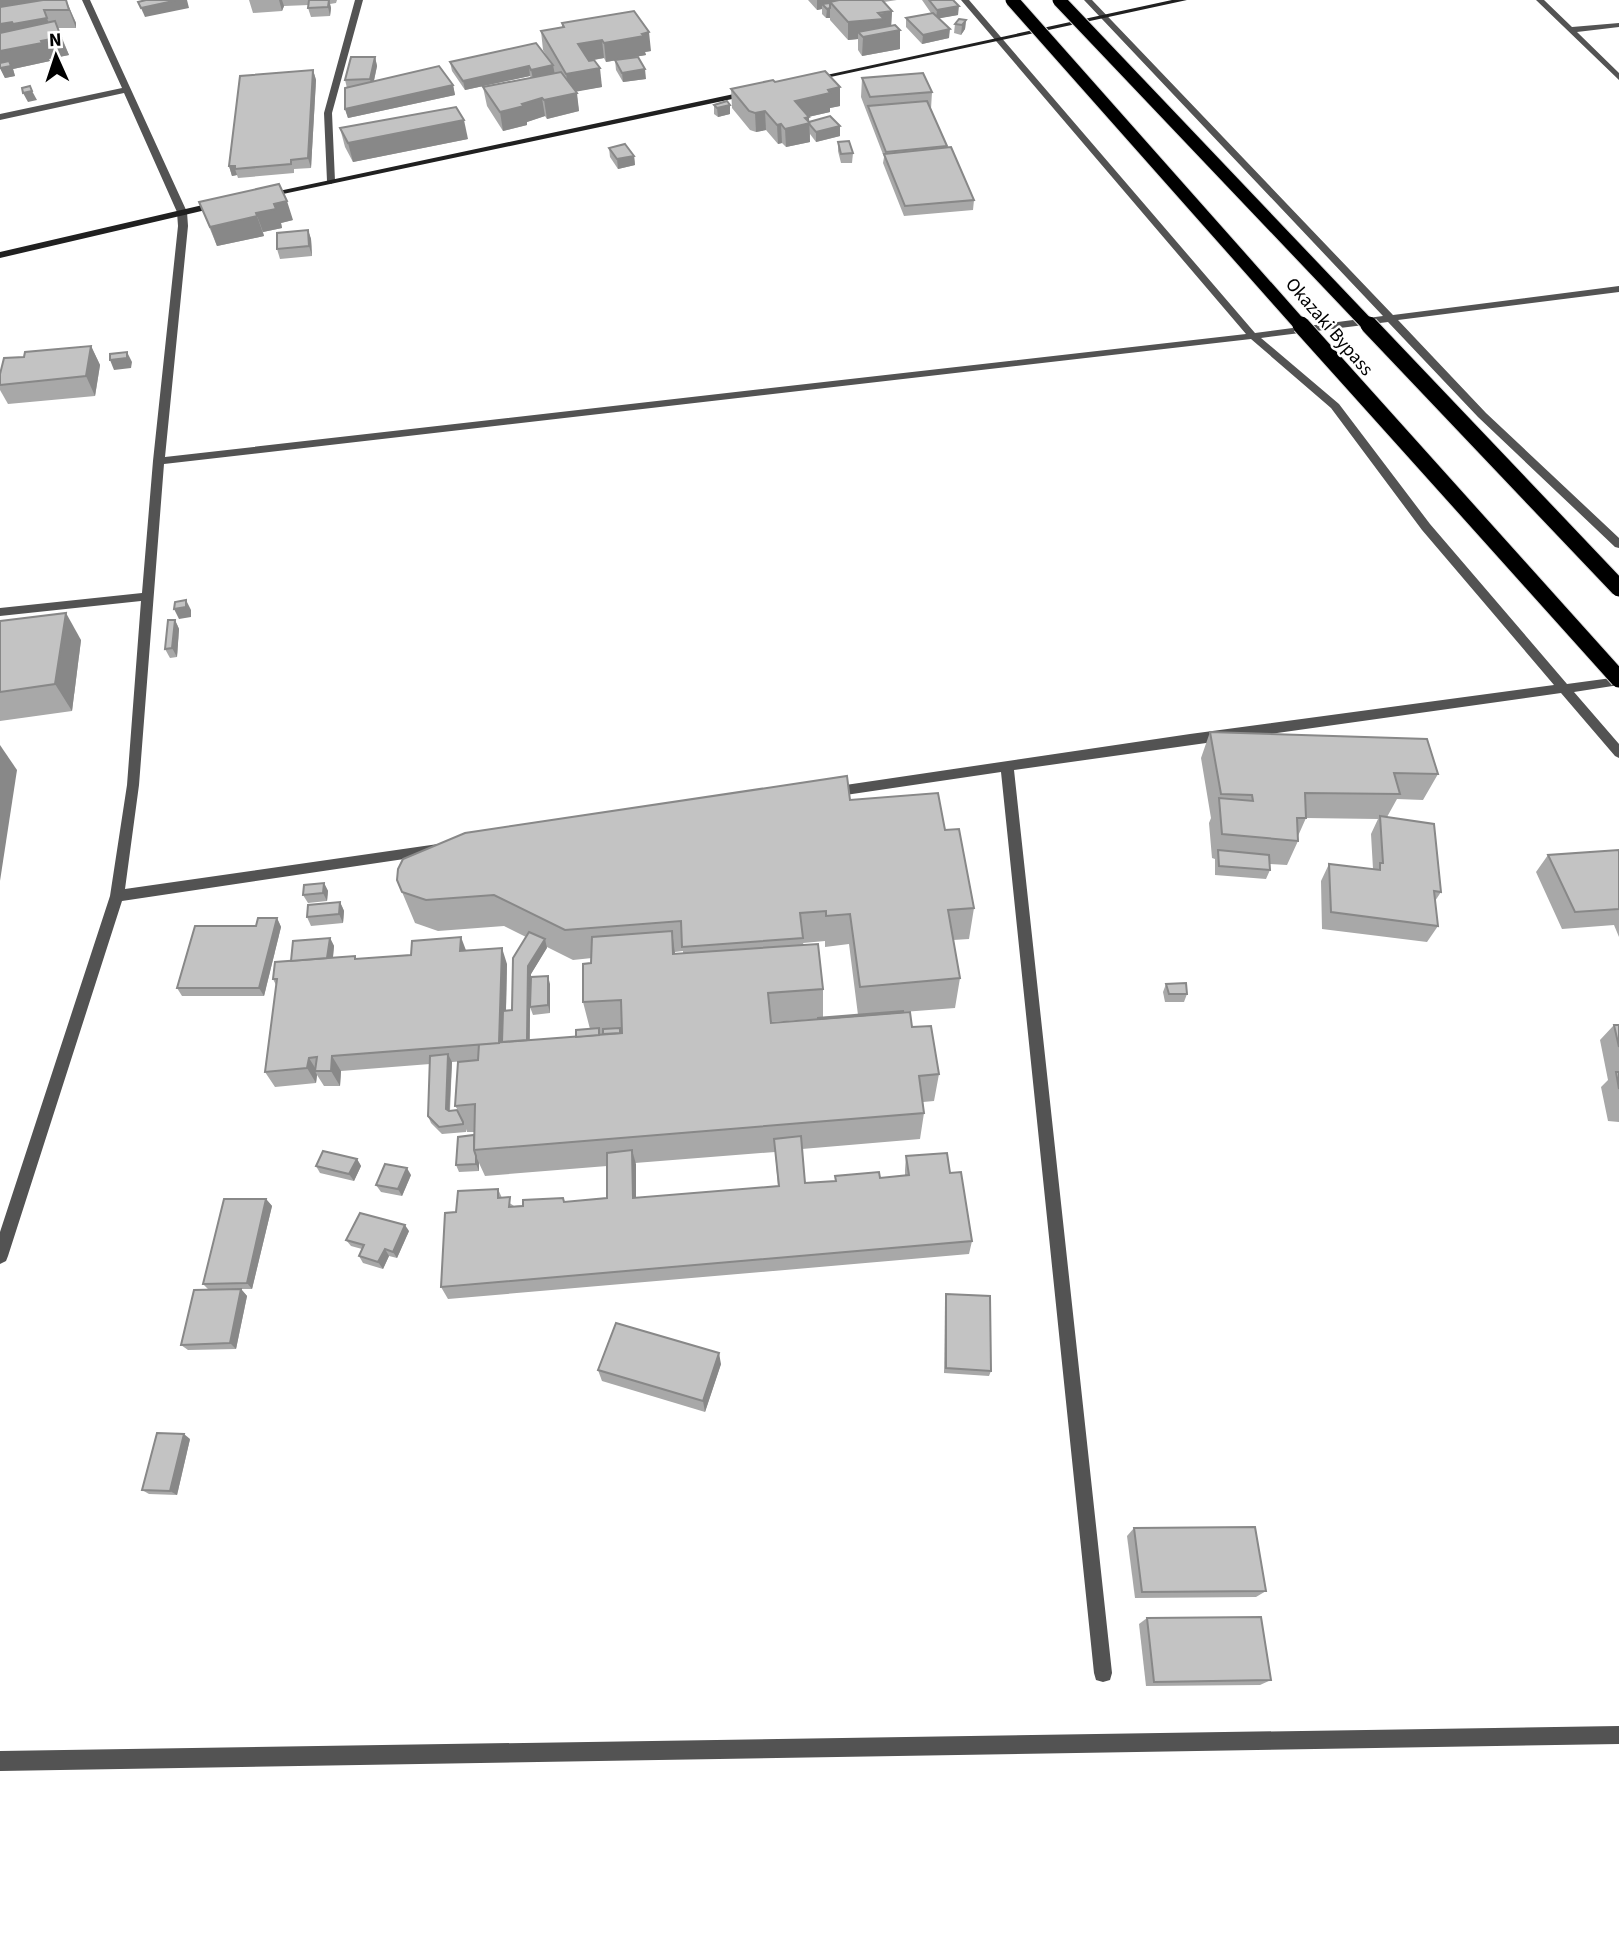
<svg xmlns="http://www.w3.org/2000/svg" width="1619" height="1947" font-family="'Source Sans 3',sans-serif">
<rect width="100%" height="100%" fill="#fff"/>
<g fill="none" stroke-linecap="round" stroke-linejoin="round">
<!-- street -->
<g fill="#535353" fill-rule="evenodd">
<polygon points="82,0 90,0 187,212 188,226 165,457 1246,334 961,0 969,0 1255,333 1383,316 1084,0 1092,0 1393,315 1619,286 1619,292 1398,320 1486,413 1619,538 1619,548 1615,547 1478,417 1388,322 1261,338 1339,404 1430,524 1567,684 1619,677 1619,685 1574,692 1619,744 1619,758 1615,756 1561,693 1014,770 1112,1673 1110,1680 1103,1682 1096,1680 1094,1673 1001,772 832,797 826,792 832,787 1190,734 1554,685 1422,530 1331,408 1251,339 164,464 139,785 125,889 438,844 445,849 438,854 122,901 8,1256 6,1261 0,1264 0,1232 110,896 127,785 141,601 0,616 0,608 142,593 153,461 178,226 177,212 124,93 0,120 0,114 122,88"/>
<polygon points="355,0 363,0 332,113 335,181 331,184 327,181 324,113"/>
<polygon points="1536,0 1544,0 1572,27 1619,23 1619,27 1577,32 1619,73 1619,80"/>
<polygon points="1619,1726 1619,1744 0,1771 0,1751"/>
</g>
<!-- secondary -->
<g fill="#202020" fill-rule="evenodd">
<polygon points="1172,0 1187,0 812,81 808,79"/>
<polygon points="748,91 752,93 751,95 264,198 260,195"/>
<polygon points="220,201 225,204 223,206 0,258 0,252"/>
</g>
<defs>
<g id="highway-bridge-far1">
<polyline points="1012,0 1302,327"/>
<polyline points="1059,0 1370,327"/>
</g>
<g id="highway-bridge">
<polyline points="1301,325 1619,679"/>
<polyline points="1369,325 1619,588"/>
</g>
</defs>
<!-- highway-bridge-far1 casing -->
<use href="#highway-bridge-far1" stroke="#dbdbdb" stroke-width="15" stroke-linecap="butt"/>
<!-- highway-bridge casing -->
<use href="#highway-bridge" stroke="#dbdbdb" stroke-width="19" stroke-linecap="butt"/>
<!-- highway-bridge-far1 -->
<use href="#highway-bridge-far1" stroke="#000" stroke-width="13"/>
<!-- highway-bridge -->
<use href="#highway-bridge" stroke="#000" stroke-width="17"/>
</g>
<!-- wall -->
<g fill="#a8a8a8" fill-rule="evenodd">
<polygon points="0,0 66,0 76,23 76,28 58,28 69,55 49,59 50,61 13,69 15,76 5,78 0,68"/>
<polygon points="249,0 337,0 336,3 330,4 331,8 330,16 311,17 308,8 309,5 284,6 282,11 253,13"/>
<polygon points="808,0 897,0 884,2 892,11 891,26 900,30 900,49 862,56 858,50 858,39 848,40 830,20 830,18 826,18 822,14 822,9 817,10"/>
<polygon points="922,0 953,0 958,15 939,18 949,38 922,44 906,27 906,18 931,13"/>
<polygon points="966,20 965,29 961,35 954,33 955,24"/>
<polygon points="562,23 651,51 645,52 646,55 606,62 604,58 594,60 602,87 576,91 579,111 547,119 545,116 527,122 527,125 503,131 487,106 483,87 531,78 530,76 465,90 452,71 450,62 549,60 543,50 541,31 562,27"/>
<polygon points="375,57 377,66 374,81 453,85 455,95 348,118 345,109 347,88 345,80"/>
<polygon points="615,60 646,79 623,82 616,70"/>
<polygon points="313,70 316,80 311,168 294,169 294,173 238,178 237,175 232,176 229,166"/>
<polygon points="862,78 932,92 931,109 947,148 974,200 973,210 904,216 883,163 884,157 861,97"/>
<polygon points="775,82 840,106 830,108 830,112 808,117 809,122 840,126 840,136 816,142 810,134 810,142 786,147 782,143 778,144 766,130 756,132 750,130 732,108 731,89"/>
<polygon points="714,105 730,105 730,114 718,117 714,114"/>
<polygon points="340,128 468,139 353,162 345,147"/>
<polygon points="838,142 853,153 852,163 841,163 838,151"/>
<polygon points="609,148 634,156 635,165 618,169 610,157"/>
<polygon points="199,202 293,220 281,223 282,228 263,232 264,236 217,246"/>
<polygon points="308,230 311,239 312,256 280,259 277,249"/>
<polygon points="91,346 100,365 95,396 8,404 0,390 0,385 24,357"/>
<polygon points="175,620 179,629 177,657 170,658 165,649"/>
<polygon points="0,621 81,640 72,711 0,721"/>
<polygon points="1210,732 1438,774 1423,800 1397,799 1387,817 1441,892 1435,901 1438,926 1427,942 1322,929 1321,881 1329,864 1373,869 1371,834 1378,819 1306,818 1298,836 1298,841 1287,865 1270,864 1270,870 1266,879 1215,875 1215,859 1212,858 1209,823 1211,818 1201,758"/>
<path d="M850,800L945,830L974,908L969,939L953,940L960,978L955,1008L903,1012L939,1074L934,1101L923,1102L924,1113L920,1139L802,1149L805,1183L835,1181V1176L880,1178L905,1176V1170L906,1156L950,1173L972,1241L969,1254L448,1299L441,1287L456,1212L498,1189L502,1198L514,1206L607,1198V1166L485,1176L479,1163V1171L459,1172L456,1165L474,1135V1132H467L466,1129V1132L442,1134L431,1123L428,1116L430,1064L341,1071L340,1086H324L317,1075L316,1083L275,1087L265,1072L276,985L273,979L291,961L330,938L334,946L333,957L357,959L466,951L507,964L506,1011L512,1010L526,937L504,926L438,931L415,923L397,880ZM825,941V947L849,944L858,1015L823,1017V989L803,943ZM547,947L573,960L592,958L583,1002L590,1029L576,1037L530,1040V1007L533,1015L550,1013V984L531,977V974ZM683,951V954H675V952ZM818,1019L771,1023V1022ZM478,1060L455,1106L458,1110L450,1111L452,1062ZM775,1152L778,1186L636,1198L635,1163Z"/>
<polygon points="1619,850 1619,937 1614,925 1562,929 1536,872 1548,855"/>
<polygon points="324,883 328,891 327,901 308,903 303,895"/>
<polygon points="340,902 344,911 343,923 311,926 307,917"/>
<polygon points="277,918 281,927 264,996 182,996 177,988"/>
<polygon points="1166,984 1187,994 1184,1002 1165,1002 1163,992"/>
<polygon points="1614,1025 1619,1025 1619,1122 1608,1121 1601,1087 1608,1080 1600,1040"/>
<polygon points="357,1159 361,1166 354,1181 320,1173 316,1166"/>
<polygon points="411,1175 402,1196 381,1192 376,1185"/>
<polygon points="266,1199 272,1206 252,1289 241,1289 247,1296 236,1349 188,1350 181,1345 209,1290 203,1284"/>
<polygon points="409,1231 397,1258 389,1256 383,1269 363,1263 359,1256 362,1249 351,1246 346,1240"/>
<polygon points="946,1294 991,1371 989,1376 944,1373 945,1300"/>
<polygon points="721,1364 705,1412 602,1381 598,1370"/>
<polygon points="190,1439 177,1495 149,1494 142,1490"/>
<polygon points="1134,1528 1266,1591 1256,1597 1135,1598 1127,1536"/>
<polygon points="1147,1618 1271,1680 1260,1685 1146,1686 1139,1624"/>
</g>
<!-- shaded-wall -->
<g fill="#888">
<polygon points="0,0 58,0 0,16"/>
<polygon points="178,0 187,0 189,8 145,17 141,8"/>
<polygon points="279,0 282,0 284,6 282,11"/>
<polygon points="329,0 331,8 330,16 328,7"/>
<polygon points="817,0 857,0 830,2 830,7 822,4 822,9 817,10"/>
<polygon points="68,5 76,23 76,28 69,10"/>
<polygon points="959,6 958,15 936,19 937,10"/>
<polygon points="830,8 830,18 826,18 827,9"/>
<polygon points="44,10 51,29 0,44 0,24"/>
<polygon points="892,11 891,29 900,30 900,49 862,56 863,37 858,32 858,39 848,40 848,22"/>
<polygon points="966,20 965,29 961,35 962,25"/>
<polygon points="950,29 949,38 922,44 923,35"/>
<polygon points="649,32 651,51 645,52 646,55 606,62 604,43"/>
<polygon points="61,37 69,55 49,59 50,61 13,69 15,76 5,78 0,68 0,51"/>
<polygon points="602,40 604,58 580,62 578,44"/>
<polygon points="375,57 377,66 372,89 370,79"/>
<polygon points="553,65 555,75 533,79 531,70"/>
<polygon points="529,66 530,76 465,90 463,81"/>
<polygon points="600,68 602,87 569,93 566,74"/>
<polygon points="645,69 646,79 623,82 622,73"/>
<polygon points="313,70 316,80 311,168 308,158"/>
<polygon points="453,85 455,95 348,118 345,109"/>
<polygon points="840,87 840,106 830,108 830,112 795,120 795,101 828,90"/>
<polygon points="32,91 37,100 28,102 23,93"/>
<polygon points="577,93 579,111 547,119 544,100"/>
<polygon points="542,98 545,116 527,122 527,125 503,131 500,112"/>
<polygon points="730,105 730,114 718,117 717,108"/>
<polygon points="765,111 766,130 756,132 755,113"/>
<polygon points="809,117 810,142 786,147 785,129"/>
<polygon points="464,120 468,139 353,162 348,143"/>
<polygon points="781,124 782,143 778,144 777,125"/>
<polygon points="840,126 840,136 816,142 816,132"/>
<polygon points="634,156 635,165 618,169 617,159"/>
<polygon points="229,166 235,166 235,169 237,175 232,176"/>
<polygon points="287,201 293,220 281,223 282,228 263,232 256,213 274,204"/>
<polygon points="257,216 264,236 217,246 210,227"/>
<polygon points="308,230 311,239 312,256 309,246"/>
<polygon points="91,346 100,365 95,396 86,376"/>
<polygon points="127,352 132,362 131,368 114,370 110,360"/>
<polygon points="186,600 191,610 191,617 179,619 174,609"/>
<polygon points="66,613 81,640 72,711 55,684"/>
<polygon points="175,620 179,629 177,657 172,648"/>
<polygon points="0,745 17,770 0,881"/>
<polygon points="324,883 328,891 327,901 323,893"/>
<polygon points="340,902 344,911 343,923 339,914"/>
<polygon points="277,918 281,927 264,996 259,988"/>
<polygon points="672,931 676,961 673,954"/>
<polygon points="461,937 467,953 460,951"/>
<polygon points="330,938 334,946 332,966 327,958"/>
<polygon points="545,939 547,948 531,974 529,1055 527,1047 528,966"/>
<polygon points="502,948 507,964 505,1049 499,1043"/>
<polygon points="548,976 550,984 550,1013 548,1005"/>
<polygon points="448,1054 452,1062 449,1116 446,1109"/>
<polygon points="332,1056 341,1071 340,1086 331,1071"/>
<polygon points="309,1058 317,1071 315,1071 317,1075 316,1083 307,1068"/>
<polygon points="632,1150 636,1164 636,1211 633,1198"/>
<polygon points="476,1156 479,1163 479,1171 476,1164"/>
<polygon points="357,1159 361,1166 354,1181 349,1174"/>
<polygon points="407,1168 411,1175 402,1196 398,1189"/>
<polygon points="266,1199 272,1206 252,1289 247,1283"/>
<polygon points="405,1225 409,1231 397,1258 393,1252"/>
<polygon points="385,1249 389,1256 383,1269 378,1262"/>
<polygon points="241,1289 247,1296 236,1349 230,1343"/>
<polygon points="719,1353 721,1364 705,1412 703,1401"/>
<polygon points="184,1434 190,1439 177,1495 170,1491"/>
</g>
<!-- building -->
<g fill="#c3c3c3" stroke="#888" stroke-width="2">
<polygon points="43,0 66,0 69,10 44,10 47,18 13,24 12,22 0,24 0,7"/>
<polygon points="146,0 178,0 141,8 138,2"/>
<polygon points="309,0 329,0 328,7 308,8"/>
<polygon points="839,0 882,0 892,11 878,13 884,19 848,22 830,2"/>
<polygon points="929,0 953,0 959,6 937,10"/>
<polygon points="830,3 830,8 827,9 822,4"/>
<polygon points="634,11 649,32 642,34 644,36 604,43 602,40 578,44 589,61 594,60 600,68 566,74 541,31 564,27 562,23"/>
<polygon points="933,13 950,29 923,35 906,18"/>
<polygon points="959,19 966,20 962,25 955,24"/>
<polygon points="55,21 61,37 41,41 42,43 0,51 0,33"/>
<polygon points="895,25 900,30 863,37 858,32"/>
<polygon points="536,43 553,65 531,70 529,66 463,81 450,62"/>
<polygon points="351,57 375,57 370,79 345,80"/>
<polygon points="638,57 645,69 622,73 615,60"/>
<polygon points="9,61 11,66 0,68 0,63"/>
<polygon points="439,66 453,85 345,109 345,88"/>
<polygon points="313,70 308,158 291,160 291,164 235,169 235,166 229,166 240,76"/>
<polygon points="825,71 840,87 828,90 830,93 795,101 809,117 805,118 810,123 785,129 781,124 777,125 765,111 755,113 749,111 731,89 773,80 775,82"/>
<polygon points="561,72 577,93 544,100 542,98 522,104 524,106 500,112 483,87"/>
<polygon points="923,73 932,92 870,97 862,78"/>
<polygon points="30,86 32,91 23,93 22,88"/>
<polygon points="727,101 730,105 717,108 714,105"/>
<polygon points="927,101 947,146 886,152 868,106"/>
<polygon points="456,107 464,120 348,143 340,128"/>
<polygon points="830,116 840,126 816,132 810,125 809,122"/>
<polygon points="849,141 853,153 841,154 838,142"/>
<polygon points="625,144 634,156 617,159 609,148"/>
<polygon points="951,147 974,200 905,206 884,154"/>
<polygon points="279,184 287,201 274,204 276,209 256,213 257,216 210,227 199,202"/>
<polygon points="308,230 309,246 277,249 277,233"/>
<polygon points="91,346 86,376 0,385 0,374 4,358 24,357 25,352"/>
<polygon points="127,352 127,358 110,360 110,354"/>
<polygon points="186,600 186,607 174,609 175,602"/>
<polygon points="66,613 55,684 0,692 0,621"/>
<polygon points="168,620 175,620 172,648 165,649"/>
<polygon points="1210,732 1427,739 1438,774 1394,773 1400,794 1305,793 1306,818 1297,818 1298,841 1222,834 1219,798 1253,801 1252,795 1221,794"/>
<polygon points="847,776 850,800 938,793 945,830 959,829 974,908 948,910 960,978 860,987 850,914 826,916 826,911 800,913 803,938 682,947 681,921 565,930 494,895 426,900 402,892 397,880 398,869 403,859 465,833"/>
<polygon points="1380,816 1434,824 1441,892 1434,891 1438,926 1331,912 1329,864 1380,870 1380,863 1383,863"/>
<polygon points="1218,850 1269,855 1270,870 1219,866"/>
<polygon points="1619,850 1619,909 1575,912 1548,855"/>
<polygon points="324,883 323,893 303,895 304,885"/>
<polygon points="340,902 339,914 307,917 308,905"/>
<polygon points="258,918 277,918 259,988 177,988 195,926 256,926"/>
<polygon points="672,931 673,954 818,944 823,989 768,993 771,1023 910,1012 912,1027 931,1026 939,1074 919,1076 924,1113 474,1150 475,1104 455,1106 458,1062 478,1060 479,1044 622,1033 621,1000 583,1002 583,964 591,963 592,937"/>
<polygon points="529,932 545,939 528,966 527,1040 502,1042 503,1011 512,1010 513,958"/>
<polygon points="461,937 460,951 502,948 499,1043 332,1056 331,1071 315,1071 317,1057 309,1058 307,1068 265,1072 277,979 273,979 275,962 355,956 355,959 411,955 412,941"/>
<polygon points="330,938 327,958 291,961 293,941"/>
<polygon points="548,976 548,1005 530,1007 531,977"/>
<polygon points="1186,983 1187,994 1169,994 1166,984"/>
<polygon points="903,1011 903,1012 818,1019 818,1018"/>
<polygon points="1614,1025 1619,1025 1619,1047"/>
<polygon points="599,1028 599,1035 576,1037 576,1030"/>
<polygon points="620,1028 620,1033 603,1034 603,1029"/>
<polygon points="448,1054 446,1109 449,1111 457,1110 463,1122 463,1124 439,1127 428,1116 430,1056"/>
<polygon points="1616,1072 1619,1072 1619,1089"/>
<polygon points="474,1135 474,1150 476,1156 476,1164 456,1165 458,1137"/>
<polygon points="801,1136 805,1183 836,1181 835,1176 879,1172 880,1178 909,1175 906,1156 947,1153 950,1173 961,1172 972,1241 441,1287 445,1213 456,1212 458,1191 498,1189 498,1198 510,1197 509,1207 523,1206 523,1200 563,1198 564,1202 607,1198 607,1153 632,1150 633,1198 779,1186 774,1139"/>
<polygon points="323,1151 357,1159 349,1174 316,1166"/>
<polygon points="385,1164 407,1168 398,1189 376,1185"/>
<polygon points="224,1199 266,1199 247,1283 203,1284"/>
<polygon points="360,1213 405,1225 393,1252 385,1249 378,1262 359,1256 364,1245 346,1240"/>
<polygon points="241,1289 230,1343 181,1345 194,1290"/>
<polygon points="946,1294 990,1296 991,1371 946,1368"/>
<polygon points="616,1323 719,1353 703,1401 598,1370"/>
<polygon points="157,1433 184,1434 170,1491 142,1490"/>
<polygon points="1255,1527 1266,1591 1142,1592 1134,1528"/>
<polygon points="1261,1617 1271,1680 1154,1682 1147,1618"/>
</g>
<g text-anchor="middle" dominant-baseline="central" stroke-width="5" stroke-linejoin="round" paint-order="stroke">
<!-- far-street labels -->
<g font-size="19" fill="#000" stroke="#fff">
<text transform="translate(1329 327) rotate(49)">Okazaki Bypass</text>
</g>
</g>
<!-- north arrow -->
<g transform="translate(56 56) rotate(357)" stroke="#ffffff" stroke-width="5" paint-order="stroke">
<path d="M0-5L12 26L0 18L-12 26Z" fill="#000000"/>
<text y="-10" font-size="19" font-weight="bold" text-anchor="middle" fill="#000000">N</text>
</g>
</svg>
